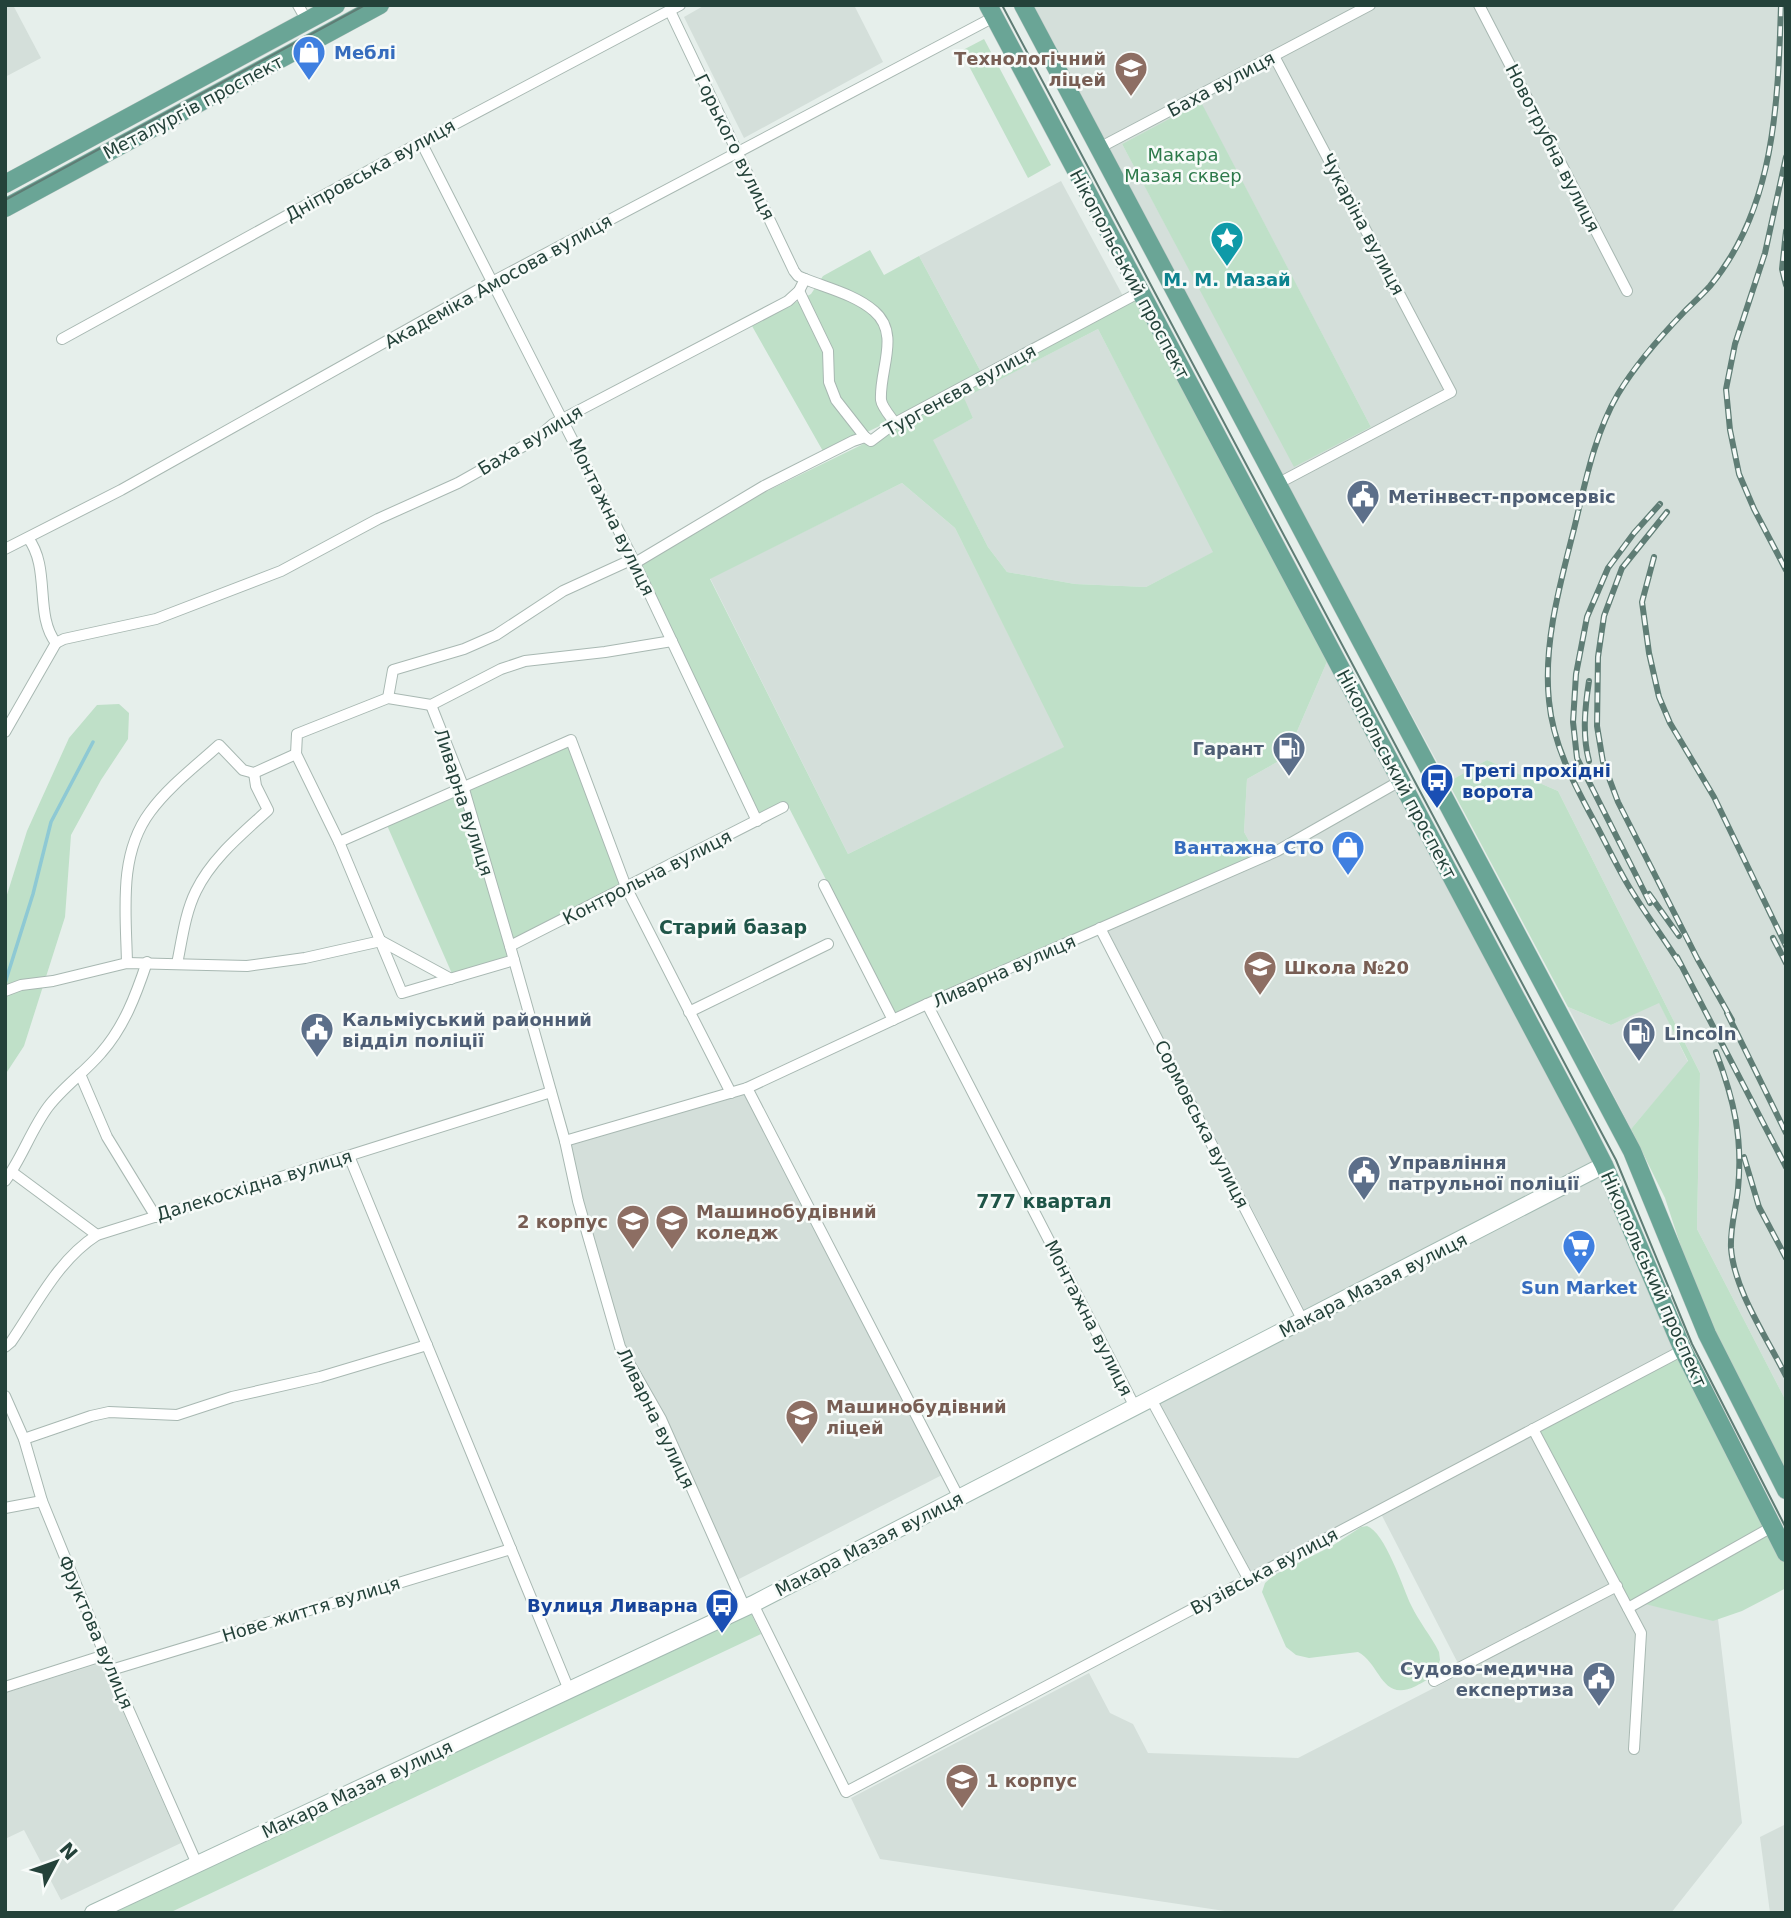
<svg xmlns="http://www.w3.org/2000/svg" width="1791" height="1918" font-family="'DejaVu Sans',sans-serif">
<rect width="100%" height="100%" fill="#e6efeb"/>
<!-- built -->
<g fill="#d4dfda" fill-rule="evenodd">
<polygon points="5,5 13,5 41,58 5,77"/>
<polygon points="705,5 854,5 883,62 744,138 684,17"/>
<path d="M1027,5H1786V1401L1697,1229L1700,1073L1558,791L1487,760L1448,782ZM1201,103L1371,427L1295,466L1122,144Z"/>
<polygon points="1061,181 1123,296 981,372 919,256"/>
<polygon points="1098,329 1214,552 1146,587 1075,584 1007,572 988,547 932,439 973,418 963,398"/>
<polygon points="902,483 955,528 1065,747 848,854 710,578"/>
<polygon points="1329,657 1394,779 1257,855 1244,832 1247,779 1286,757"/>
<polygon points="1398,787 1599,1165 1307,1315 1108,931 1279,855"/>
<polygon points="1659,1002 1688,1062 1631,1129 1568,1007 1611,1025"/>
<polygon points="745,1094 942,1475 737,1580 624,1345 582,1200 571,1145"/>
<polygon points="1602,1171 1681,1356 1718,1619 1742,1823 1671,1913 1238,1913 880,1859 851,1798 1089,1673 1110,1713 1133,1724 1148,1753 1298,1758 1463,1673 1377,1506 1250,1572 1157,1400"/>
<polygon points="101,1663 181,1843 61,1900 24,1830 5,1839 5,1693"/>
<polygon points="1786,1824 1786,1913 1770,1913 1760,1837"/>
</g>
<!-- green -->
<g fill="#bfe0c8" fill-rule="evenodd">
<polygon points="984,39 1051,165 1028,178 961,51"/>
<polygon points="1201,102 1371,427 1294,467 1122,144"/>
<polygon points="870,250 884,275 919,256 981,372 894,419 824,453 752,326 811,294 823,276"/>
<path d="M1139,298L1329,657L1286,757L1247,779L1244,832L1257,855L895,1014L786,802L758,815L641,565L765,492L890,431ZM1098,329L1213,552L1146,587L1075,584L1007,572L988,547L933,440L973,418L964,398ZM902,483L955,528L1064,747L848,854L710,579Z"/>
<polygon points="119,704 129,713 128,739 101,780 71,835 65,917 24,1046 5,1075 5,901 27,831 69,738 97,705"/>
<polygon points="570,743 623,886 512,943 466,787"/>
<polygon points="1487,760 1558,791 1700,1073 1697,1229 1786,1401 1786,1482 1710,1335 1665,1198 1631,1129 1688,1061 1659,1003 1611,1025 1568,1007 1448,782"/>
<polygon points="461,789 511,959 453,976 386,823"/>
<polygon points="1681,1356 1786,1564 1786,1588 1742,1611 1713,1621 1629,1600 1538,1431"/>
<path d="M1367,1526C1385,1532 1403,1588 1411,1605C1419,1622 1431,1636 1439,1652L1440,1660L1435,1673C1430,1679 1423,1682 1416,1686C1381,1703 1381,1664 1358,1652L1309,1658L1296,1655L1286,1647L1262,1592L1265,1583L1274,1575L1332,1546L1361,1527Z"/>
<polygon points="749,1609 761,1634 169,1913 100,1913"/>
</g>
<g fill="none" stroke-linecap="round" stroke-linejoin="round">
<!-- stream -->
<polyline stroke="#8ec9d4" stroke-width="3.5" points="5,983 33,894 51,822 93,742"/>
<defs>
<g id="street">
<polyline points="298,5 307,21"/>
<polyline points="1479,5 1627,291"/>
<polyline points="670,11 794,271 798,276 805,279"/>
<polyline points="1274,56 1451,392 1277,484"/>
<polyline points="421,142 633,559 757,821"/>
<polyline points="1099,148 1370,5"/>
<polyline points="799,291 828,351 829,382 836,400 865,437"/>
<polyline points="62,339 421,142 680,5"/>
<path d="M28,538C51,568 34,615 56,643"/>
<polyline points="5,549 121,490 492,282 994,17"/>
<polyline points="635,563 764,486 853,441 865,437 871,441 895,423 1140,292"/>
<path d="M56,643L64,639L156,619L281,571L378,519L458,483L536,439L553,424L788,301L799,291L805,279C827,288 856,295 874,311C901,334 879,370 881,400C882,407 890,416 895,423"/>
<polyline points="388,698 393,670 464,649 496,635 563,591 633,559"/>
<polyline points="431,705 463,786 510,946 565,1141 578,1201 620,1347 661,1419 745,1608"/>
<polyline points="5,732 56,643"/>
<polyline points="339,842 571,740 626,887 731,1093"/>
<polyline points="824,885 893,1020"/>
<polyline points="1100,928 1303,1321"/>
<polyline points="381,941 451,979"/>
<polyline points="510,946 783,807"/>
<polyline points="514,960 402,993 339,842 296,754 297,734 388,698 431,705 501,669 525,661 605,652 672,641"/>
<path d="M127,963C126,912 118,855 150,812C169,786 196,766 219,745L243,770L254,773L296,754"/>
<path d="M177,964C182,940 185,913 196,891C212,858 242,834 268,810L256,786L254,773"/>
<polyline points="5,991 21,985 53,981 127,963 247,966 305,958 381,941"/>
<polyline points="927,1004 1135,1407"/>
<polyline points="689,1012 828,944"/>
<polyline points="80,1074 107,1137 156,1217"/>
<polyline points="747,1088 959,1498"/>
<polyline points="565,1141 747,1088 927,1004 1277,851 1400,781"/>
<polyline points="349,1156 569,1690"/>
<polyline points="12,1172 97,1235"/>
<path d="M5,1181C22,1158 31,1130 48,1107C63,1087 85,1072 101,1053C124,1027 136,995 147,962"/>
<path d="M5,1347L11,1342C37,1304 58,1260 97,1235L551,1092"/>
<polyline points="5,1396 24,1439 42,1501 111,1670 197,1864"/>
<polyline points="1151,1399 1249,1580"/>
<polyline points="1533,1429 1641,1633 1634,1749"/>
<polyline points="24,1439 91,1416 109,1412 177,1415 232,1397 320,1377 427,1345"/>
<polyline points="5,1508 42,1501"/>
<polyline points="753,1604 846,1792 1683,1350"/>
<polyline points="1628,1608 1772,1527"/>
<polyline points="111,1670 511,1549"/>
<polyline points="1434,1681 1617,1586"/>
<polyline points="5,1687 105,1655"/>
</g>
<polyline id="secondary" points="93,1913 753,1604 1604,1165"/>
<g id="primary">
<polyline points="988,5 1583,1124 1604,1165 1683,1350 1786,1553"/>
<polyline points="1023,5 1632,1151 1707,1334 1786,1490"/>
<polyline points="5,184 336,5"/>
<polyline points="5,208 380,5"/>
</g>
</defs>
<!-- street casing -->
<use href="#street" stroke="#a8b8b2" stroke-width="12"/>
<!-- secondary casing -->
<use href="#secondary" stroke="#a4bbb3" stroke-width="18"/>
<!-- primary casing -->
<use href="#primary" stroke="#c2cac8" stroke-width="19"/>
<!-- street -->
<use href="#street" stroke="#fff" stroke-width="10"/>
<!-- secondary -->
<use href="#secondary" stroke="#fff" stroke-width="16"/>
<!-- primary -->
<use href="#primary" stroke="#6aa596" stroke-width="18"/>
<!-- tram -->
<g stroke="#5f7d75" stroke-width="2">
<polyline points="1002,5 1616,1160 1692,1344 1786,1528"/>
<polyline points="5,200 365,5"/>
</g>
<defs>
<g id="rail">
<polyline points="1786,157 1765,253 1735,344 1726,389 1730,430 1739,474 1754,509 1786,570"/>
<polyline points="1786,231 1782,269 1786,285"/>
<polyline points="1667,512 1622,568 1604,616 1598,657 1597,726 1603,762 1618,802 1697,958 1732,1020"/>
<polyline points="1654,557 1642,602 1649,653 1659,697 1670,723 1714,797 1786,946"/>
<path d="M1589,761C1582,735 1585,707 1589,681"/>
<polyline points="1649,894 1679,936"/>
<polyline points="1650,903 1577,758 1573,722 1576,674 1587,617 1608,568 1634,533 1660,504"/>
<polyline points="1773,938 1786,963"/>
<polyline points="1677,957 1786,1167"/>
<path d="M1680,964C1663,937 1644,912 1628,885C1615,863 1605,841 1593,819C1573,782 1553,744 1549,701C1543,644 1560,584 1574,529C1585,484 1594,435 1618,394C1636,364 1659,338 1684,312C1692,304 1702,295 1710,286C1775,208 1778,103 1781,5"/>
<polyline points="1727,1013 1786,1133"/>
<path d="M1716,1052C1734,1100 1743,1138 1738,1189C1736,1209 1730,1227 1731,1248C1734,1290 1767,1338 1786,1376"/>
<polyline points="1744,1157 1759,1207 1786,1258"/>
</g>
</defs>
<!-- rail casing -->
<use href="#rail" stroke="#5f7d75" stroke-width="6"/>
<!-- rail -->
<use href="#rail" stroke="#f7fbf9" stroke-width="3.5" stroke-dasharray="10" stroke-linecap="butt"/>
</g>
<!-- icons -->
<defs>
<symbol id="shop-pin" viewBox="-11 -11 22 30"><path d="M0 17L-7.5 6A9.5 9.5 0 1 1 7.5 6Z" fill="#3f7fe0" stroke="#f7fbf9"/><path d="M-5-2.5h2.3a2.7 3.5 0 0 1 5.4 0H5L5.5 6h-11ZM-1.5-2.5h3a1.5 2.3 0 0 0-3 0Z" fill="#fff"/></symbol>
<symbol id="school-pin" viewBox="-11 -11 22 30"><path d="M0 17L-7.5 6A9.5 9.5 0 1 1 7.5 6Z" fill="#8d6e63" stroke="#f7fbf9"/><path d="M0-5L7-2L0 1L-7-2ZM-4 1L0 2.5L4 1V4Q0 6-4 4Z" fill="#fff"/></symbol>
<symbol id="sight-pin" viewBox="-11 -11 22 30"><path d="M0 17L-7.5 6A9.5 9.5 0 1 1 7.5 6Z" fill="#0f9aa8" stroke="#f7fbf9"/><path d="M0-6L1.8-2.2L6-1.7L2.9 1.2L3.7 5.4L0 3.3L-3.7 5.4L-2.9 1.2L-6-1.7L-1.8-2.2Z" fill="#fff"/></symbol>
<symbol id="civic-pin" viewBox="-11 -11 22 30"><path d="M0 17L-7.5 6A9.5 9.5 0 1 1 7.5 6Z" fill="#5c6f8a" stroke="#f7fbf9"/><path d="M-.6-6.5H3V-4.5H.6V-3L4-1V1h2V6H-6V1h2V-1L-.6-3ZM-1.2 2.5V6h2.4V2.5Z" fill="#fff"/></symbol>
<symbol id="fuel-pin" viewBox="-11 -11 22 30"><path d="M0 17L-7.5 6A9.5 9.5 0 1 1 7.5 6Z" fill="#5c6f8a" stroke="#f7fbf9"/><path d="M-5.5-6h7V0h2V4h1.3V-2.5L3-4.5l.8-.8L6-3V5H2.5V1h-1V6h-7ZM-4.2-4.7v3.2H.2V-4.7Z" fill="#fff"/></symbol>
<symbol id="bus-pin" viewBox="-11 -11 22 30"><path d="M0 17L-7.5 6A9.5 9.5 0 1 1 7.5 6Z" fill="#1a4fb4" stroke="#f7fbf9"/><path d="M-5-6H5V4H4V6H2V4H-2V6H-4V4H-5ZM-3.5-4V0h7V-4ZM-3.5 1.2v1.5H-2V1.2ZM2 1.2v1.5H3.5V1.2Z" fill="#fff"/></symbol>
<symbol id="university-pin" viewBox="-11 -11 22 30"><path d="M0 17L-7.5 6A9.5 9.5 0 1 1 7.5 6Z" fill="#8d6e63" stroke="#f7fbf9"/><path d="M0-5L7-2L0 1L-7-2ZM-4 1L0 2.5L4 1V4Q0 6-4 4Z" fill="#fff"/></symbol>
<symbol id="supermarket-pin" viewBox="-11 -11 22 30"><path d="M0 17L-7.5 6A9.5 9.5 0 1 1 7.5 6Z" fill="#3f7fe0" stroke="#f7fbf9"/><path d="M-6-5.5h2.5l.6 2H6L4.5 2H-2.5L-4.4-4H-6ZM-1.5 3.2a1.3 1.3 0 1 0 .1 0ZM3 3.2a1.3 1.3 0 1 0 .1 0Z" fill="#fff"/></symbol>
</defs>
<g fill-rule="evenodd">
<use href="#shop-pin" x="290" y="33" width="38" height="52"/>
<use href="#school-pin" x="1112" y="49" width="38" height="52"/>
<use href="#sight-pin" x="1208" y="219" width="38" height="52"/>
<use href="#civic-pin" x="1344" y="477" width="38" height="52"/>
<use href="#fuel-pin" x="1270" y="729" width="38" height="52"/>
<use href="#bus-pin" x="1418" y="761" width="38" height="52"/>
<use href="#shop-pin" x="1329" y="828" width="38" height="52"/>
<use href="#school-pin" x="1241" y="948" width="38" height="52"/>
<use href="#civic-pin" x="298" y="1010" width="38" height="52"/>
<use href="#fuel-pin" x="1620" y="1014" width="38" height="52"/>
<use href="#civic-pin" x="1345" y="1153" width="38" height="52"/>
<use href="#university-pin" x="614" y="1202" width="38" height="52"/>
<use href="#university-pin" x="653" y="1202" width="38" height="52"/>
<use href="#supermarket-pin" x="1560" y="1227" width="38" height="52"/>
<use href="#university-pin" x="783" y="1397" width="38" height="52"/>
<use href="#bus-pin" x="703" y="1586" width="38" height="52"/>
<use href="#civic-pin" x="1580" y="1659" width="38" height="52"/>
<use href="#university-pin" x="943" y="1761" width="38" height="52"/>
</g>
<g text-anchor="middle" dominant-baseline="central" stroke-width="5" stroke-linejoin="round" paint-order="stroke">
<!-- shop labels -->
<g font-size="18" font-weight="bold" fill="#366cbe" stroke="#f7fbf9" text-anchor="start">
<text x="334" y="52">Меблі</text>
<text x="1324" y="847" text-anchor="end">Вантажна СТО</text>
<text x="1579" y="1287" text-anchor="middle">Sun Market</text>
</g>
<!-- education labels -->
<g font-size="18" font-weight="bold" fill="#785e54" stroke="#f7fbf9" text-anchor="start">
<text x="1106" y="58" text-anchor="end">Технологічний<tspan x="1106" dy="21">ліцей</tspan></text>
<text x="1284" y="967">Школа №20</text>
<text x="696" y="1211">Машинобудівний<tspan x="696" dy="21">коледж</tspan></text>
<text x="608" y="1221" text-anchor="end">2 корпус</text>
<text x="826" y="1406">Машинобудівний<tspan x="826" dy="21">ліцей</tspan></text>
<text x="986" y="1780">1 корпус</text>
</g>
<!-- street labels -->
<g font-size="18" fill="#24423a" stroke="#f7fbf9">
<text transform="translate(1221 84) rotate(-28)">Баха вулиця</text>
<text transform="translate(193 107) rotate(-28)">Металургів проспект</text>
<text transform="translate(735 147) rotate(64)">Горького вулиця</text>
<text transform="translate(1553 148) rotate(63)">Новотрубна вулиця</text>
<text transform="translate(370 170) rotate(-29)">Дніпровська вулиця</text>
<text transform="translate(1363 224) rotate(62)">Чукаріна вулиця</text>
<text transform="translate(1130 274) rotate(62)">Нікопольський проспект</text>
<text transform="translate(498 281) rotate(-29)">Академіка Амосова вулиця</text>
<text transform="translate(960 390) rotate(-29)">Тургенєва вулиця</text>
<text transform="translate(530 440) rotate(-31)">Баха вулиця</text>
<text transform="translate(612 517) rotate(64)">Монтажна вулиця</text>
<text transform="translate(1397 774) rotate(62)">Нікопольський проспект</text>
<text transform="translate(464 802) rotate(72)">Ливарна вулиця</text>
<text transform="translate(647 877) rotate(-27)">Контрольна вулиця</text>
<text transform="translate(1004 971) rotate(-24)">Ливарна вулиця</text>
<text transform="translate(1202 1124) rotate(63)">Сормовська вулиця</text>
<text transform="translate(254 1185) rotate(-17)">Далекосхідна вулиця</text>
<text transform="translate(1654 1279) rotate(66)">Нікопольський проспект</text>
<text transform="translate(1373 1285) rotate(-27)">Макара Мазая вулиця</text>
<text transform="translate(1089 1318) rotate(63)">Монтажна вулиця</text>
<text transform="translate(656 1418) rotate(64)">Ливарна вулиця</text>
<text transform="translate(869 1544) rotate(-27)">Макара Мазая вулиця</text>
<text transform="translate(1264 1571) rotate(-28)">Вузівська вулиця</text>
<text transform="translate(311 1609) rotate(-17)">Нове життя вулиця</text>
<text transform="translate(96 1632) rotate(67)">Фруктова вулиця</text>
<text transform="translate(357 1789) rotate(-25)">Макара Мазая вулиця</text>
</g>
<!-- park labels -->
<g font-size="18" fill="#2d7a4b" stroke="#f7fbf9">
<text x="1183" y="154">Макара<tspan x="1183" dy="21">Мазая сквер</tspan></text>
</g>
<!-- culture labels -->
<g font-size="18" font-weight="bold" fill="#0d838f" stroke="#f7fbf9">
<text x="1227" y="279">М. М. Мазай</text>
</g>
<!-- service labels -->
<g font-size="18" font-weight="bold" fill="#4e5e75" stroke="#f7fbf9" text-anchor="start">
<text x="1388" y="496">Метінвест-промсервіс</text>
<text x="1264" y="748" text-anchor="end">Гарант</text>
<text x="342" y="1019">Кальміуський районний<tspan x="342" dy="21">відділ поліції</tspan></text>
<text x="1664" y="1033">Lincoln</text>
<text x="1388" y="1162">Управління<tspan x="1388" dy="21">патрульної поліції</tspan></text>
<text x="1574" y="1668" text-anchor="end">Судово-медична<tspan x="1574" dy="21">експертиза</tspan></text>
</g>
<!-- transit labels -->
<g font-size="18" font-weight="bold" fill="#164399" stroke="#f7fbf9" text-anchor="start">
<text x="1462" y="770">Треті прохідні<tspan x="1462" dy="21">ворота</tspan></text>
<text x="698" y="1605" text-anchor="end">Вулиця Ливарна</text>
</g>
<!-- neighbourhood labels -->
<g font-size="19" font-weight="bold" fill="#1f5548" stroke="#f7fbf9">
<text x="733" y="927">Старий базар</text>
<text x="1044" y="1201">777 квартал</text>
</g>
</g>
<!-- border -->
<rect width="1791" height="1918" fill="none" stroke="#24423a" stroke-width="14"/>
<!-- north arrow -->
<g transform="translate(56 1862) rotate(49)" stroke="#f7fbf9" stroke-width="5" paint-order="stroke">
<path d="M0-5L12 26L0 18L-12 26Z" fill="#24423a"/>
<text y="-10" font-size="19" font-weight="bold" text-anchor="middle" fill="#24423a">N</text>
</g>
</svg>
